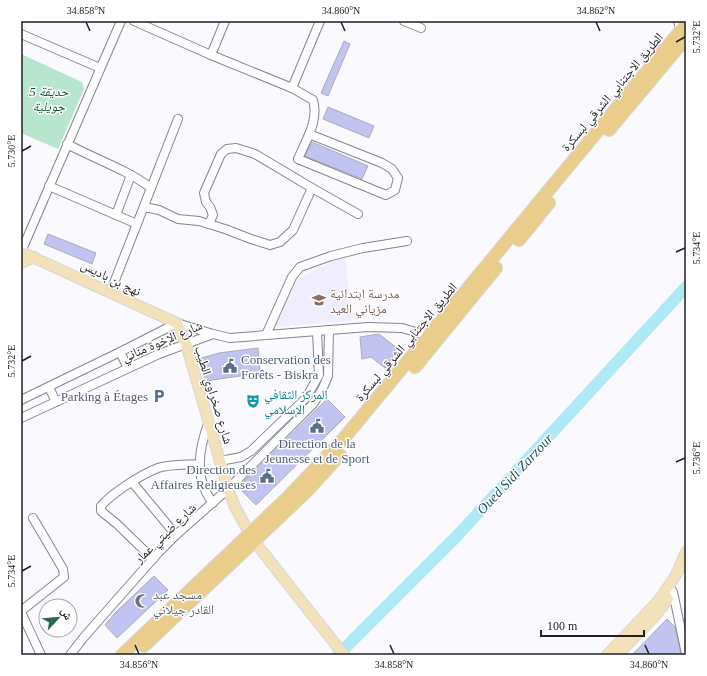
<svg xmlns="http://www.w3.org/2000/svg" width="707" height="676" font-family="'Times New Roman','Noto Naskh Arabic',serif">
<rect width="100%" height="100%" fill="#f9f9fe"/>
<!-- education -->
<polygon fill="#f0edff" points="345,255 352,321 274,327 298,279"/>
<!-- green -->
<polygon fill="#b7e5ce" points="21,54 82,82 84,89 58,149 21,133"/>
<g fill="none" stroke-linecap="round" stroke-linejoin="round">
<!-- river -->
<polyline stroke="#aeeaf6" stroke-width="12" points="338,655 456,537 686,287"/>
</g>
<!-- building -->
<g fill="#c1c3f0" stroke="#abacb6">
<polygon points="344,41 350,44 328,96 321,93"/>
<polygon points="328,107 374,126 369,138 323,119"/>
<polygon points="312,142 368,166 362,179 305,156"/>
<polygon points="48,234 96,253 92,264 44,244"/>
<polygon points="379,334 398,349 385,368 371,357 362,359 360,337"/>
<polygon points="258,348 260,373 206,381 198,359 219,353"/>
<polygon points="327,399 345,417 256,505 238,487"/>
<polygon points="154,576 168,590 117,638 105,625 115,613"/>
<polygon points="667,619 675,627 681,655 632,655"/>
</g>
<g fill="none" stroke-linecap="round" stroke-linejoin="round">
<defs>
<g id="minor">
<path d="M134,21L211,55L292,88L313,100C319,121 306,140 298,159L386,195L395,190L398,178L392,169L382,163L309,134"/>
<polyline points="404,21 421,28"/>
<polyline points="678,21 681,31"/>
<polyline points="21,34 100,68"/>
<polyline points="211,55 225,21"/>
<polyline points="292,88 320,21"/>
<path d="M67,144C95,159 126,169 151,188"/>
<polyline points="49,186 137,224"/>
<polyline points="144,207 159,210 178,219 199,221 225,229 251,239 270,245 280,242 293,230 312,188"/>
<polyline points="116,215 131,175"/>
<polyline points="209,224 213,215 210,207 206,202 204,193 221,154 227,149 236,148 255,154 312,188 358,214"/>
<polyline points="21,252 121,21"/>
<polyline points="110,293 178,119"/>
<polyline points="266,335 292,277 300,267 331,256 363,248 407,241"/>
<polyline points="120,352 128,368"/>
<polyline points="49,387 56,402"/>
<polyline points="21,400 120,352 177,323 213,334 230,338 368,327 402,328 429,336"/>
<polyline points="21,418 159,354 213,334"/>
<path d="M209,421C199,448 193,478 213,503"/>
<polyline points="220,461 241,457 251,451 306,398 319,375 317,331"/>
<polyline points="132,482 176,535"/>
<path d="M153,559L117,524L101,511V506C112,493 142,474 158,468C171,464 186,465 199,464"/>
<polyline points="669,587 673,592 686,654"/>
<polyline points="21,611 64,577 63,569 33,518"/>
<polyline points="21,612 41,655"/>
<polyline points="70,655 84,637 158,553 176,535 228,489 313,404 322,390 328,376 329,330"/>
</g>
<g id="major">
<path d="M21,252C73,275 125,300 177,323L186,344L228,489L235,507L254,541L344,655"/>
<polyline points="21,263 34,257"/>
<polyline points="607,655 659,600 676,575 686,552"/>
<polyline points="617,655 654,617 668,599"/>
</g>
<g id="highway">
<polyline points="609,130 686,38"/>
<polyline points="519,240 549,203"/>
<polyline points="415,367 496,268"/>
<polyline points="144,646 307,491 340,455"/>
<polyline points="122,655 288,497 345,437 686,24"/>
</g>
</defs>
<!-- minor casing -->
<use href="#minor" stroke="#85858f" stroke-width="10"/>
<!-- major casing -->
<use href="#major" stroke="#d7d7d8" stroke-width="12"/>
<!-- highway casing -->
<use href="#highway" stroke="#d7d7d8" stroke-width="14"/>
<!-- minor -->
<use href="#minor" stroke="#fff" stroke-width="8"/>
<!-- major -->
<use href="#major" stroke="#f2e1b9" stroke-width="10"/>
<!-- highway -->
<use href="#highway" stroke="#eacd8a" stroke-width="12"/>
</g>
<!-- ticks -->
<path fill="none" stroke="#212125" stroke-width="1.5" d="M86,22L90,31M341,22L345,31M596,22L600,31M676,42L685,37M22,151L31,146M676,252L685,248M22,361L31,356M676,462L685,458M22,571L31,566M135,645L139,654M390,645L394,654M645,645L649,654"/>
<!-- icons -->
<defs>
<symbol id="school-bare" viewBox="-9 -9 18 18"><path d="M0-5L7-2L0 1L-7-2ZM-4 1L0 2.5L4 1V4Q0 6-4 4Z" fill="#8d6e63" stroke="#fff" stroke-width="2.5" paint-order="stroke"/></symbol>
<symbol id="civic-bare" viewBox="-9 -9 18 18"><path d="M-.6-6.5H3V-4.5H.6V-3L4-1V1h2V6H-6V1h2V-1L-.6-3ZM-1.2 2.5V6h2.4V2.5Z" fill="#5c6f8a" stroke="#fff" stroke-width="2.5" paint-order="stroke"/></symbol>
<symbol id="parking-bare" viewBox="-9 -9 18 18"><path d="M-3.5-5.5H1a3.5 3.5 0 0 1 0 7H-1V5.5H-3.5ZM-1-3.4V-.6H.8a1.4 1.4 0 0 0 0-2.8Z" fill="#5c6f8a" stroke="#fff" stroke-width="2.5" paint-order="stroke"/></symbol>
<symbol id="theatre-bare" viewBox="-9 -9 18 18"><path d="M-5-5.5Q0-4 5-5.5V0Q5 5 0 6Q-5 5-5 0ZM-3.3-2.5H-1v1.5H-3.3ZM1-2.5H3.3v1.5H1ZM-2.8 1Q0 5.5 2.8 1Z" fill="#0f9aa8" stroke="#fff" stroke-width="2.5" paint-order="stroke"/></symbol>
<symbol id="mosque-bare" viewBox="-9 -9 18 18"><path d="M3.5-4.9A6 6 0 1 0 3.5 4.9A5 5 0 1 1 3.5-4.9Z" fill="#6b7280" stroke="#fff" stroke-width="2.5" paint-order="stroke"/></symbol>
</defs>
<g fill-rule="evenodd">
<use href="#school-bare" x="309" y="290" width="20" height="20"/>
<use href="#civic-bare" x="220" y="356" width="20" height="20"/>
<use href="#parking-bare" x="149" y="386" width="20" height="20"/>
<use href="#theatre-bare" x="243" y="391" width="20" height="20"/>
<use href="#civic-bare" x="307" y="416" width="20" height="20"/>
<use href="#civic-bare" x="257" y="466" width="20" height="20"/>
<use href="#mosque-bare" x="132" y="591" width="20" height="20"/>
</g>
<g text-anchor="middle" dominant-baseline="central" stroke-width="3" stroke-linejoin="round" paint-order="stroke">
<!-- park labels -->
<g font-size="13" font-style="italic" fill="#0e4e37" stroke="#fff">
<text x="49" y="91">حديقة 5<tspan x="49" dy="15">جويلية</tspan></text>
</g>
<!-- street labels -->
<g font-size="13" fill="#212125" stroke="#fff">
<text transform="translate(612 92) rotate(-50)">الطريق الاجتنابي الشرقي لبسكرة</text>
<text transform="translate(111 278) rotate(26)">نهج بن باديس</text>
<text transform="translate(162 341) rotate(-23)">شارع الإخوة مناني</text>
<text transform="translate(406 342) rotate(-50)">الطريق الاجتنابي الشرقي لبسكرة</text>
<text transform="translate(214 395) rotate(73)">شارع صخراوي الطيب</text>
<text transform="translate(165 533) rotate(-44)">شارع ضيتي عمار</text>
</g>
<!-- education labels -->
<g font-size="13" fill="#785e54" stroke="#fff" text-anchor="start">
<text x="330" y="293">مدرسة ابتدائية<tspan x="330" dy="15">مزياني العيد</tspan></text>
</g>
<!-- service labels -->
<g font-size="13" fill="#4e5e75" stroke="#fff" text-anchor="end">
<text x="241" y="359" text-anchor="start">Conservation des<tspan x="241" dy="15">Forêts - Biskra</tspan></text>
<text x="148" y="396">Parking à Étages</text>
<text x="317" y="443" text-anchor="middle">Direction de la<tspan x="317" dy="15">Jeunesse et de Sport</tspan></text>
<text x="256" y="469">Direction des<tspan x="256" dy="15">Affaires Religieuses</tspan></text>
</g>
<!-- culture labels -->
<g font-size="13" fill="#0d838f" stroke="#fff" text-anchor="start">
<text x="264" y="394">المركز الثقافي<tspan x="264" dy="15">الإسلامي</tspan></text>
</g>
<!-- worship labels -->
<g font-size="13" fill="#5b616d" stroke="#fff" text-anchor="start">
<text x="153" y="594">مسجد عبد<tspan x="153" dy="15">القادر جيلاني</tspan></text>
</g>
<!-- water labels -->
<g font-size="14" font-style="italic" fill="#1d5059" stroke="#fff">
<text transform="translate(515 474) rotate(-47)">Oued Sidi Zarzour</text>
</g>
</g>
<!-- border -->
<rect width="707" height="676" fill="none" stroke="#ffffff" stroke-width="44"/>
<!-- north arrow -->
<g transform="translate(58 618) rotate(64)"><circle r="19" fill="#ffffff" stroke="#a6a6a8"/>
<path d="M0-3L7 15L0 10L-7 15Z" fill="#2c6954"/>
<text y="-6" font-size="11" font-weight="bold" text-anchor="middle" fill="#212125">ش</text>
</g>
<!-- scale -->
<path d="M541 630v6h103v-6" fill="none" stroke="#212125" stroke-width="2"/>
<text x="547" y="630" font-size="12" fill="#212125" stroke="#ffffff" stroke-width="3" paint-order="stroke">100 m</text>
<rect x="22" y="22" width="663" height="632" fill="none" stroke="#212125" stroke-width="1.5"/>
<g font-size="10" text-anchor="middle" fill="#212125">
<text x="86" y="14">34.858°N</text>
<text x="341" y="14">34.860°N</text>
<text x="596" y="14">34.862°N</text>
<text transform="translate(696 37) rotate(-90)" y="4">5.732°E</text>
<text transform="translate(11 151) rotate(-90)" y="4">5.730°E</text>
<text transform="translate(696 248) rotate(-90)" y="4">5.734°E</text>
<text transform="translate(11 361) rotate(-90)" y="4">5.732°E</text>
<text transform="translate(696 458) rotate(-90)" y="4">5.736°E</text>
<text transform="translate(11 571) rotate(-90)" y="4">5.734°E</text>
<text x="139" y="668">34.856°N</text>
<text x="394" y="668">34.858°N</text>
<text x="649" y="668">34.860°N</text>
</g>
</svg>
